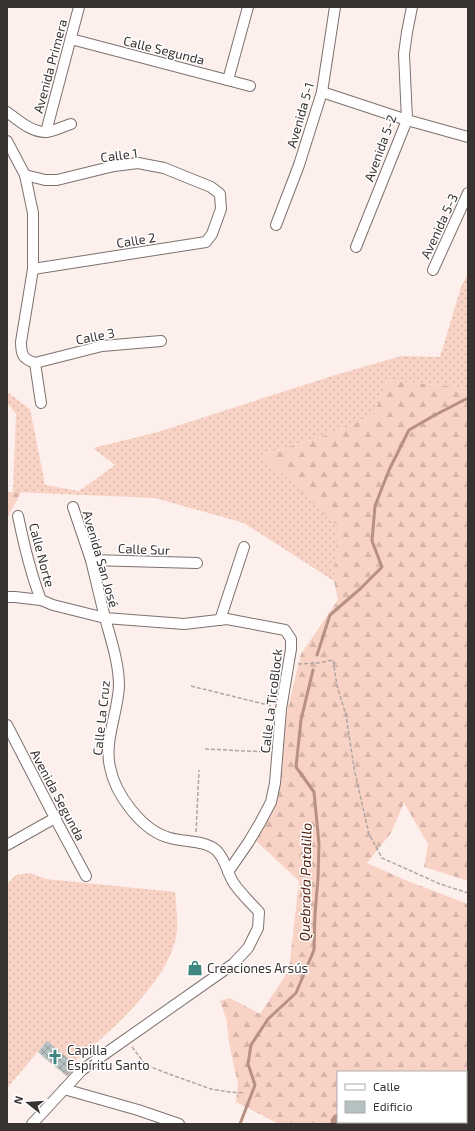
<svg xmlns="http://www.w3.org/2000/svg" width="475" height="1131" font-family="'Exo 2',sans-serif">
<defs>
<pattern id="grass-dots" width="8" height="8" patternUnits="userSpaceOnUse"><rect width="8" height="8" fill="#f9d2c6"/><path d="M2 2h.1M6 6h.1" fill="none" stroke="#d6b5ab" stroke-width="1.8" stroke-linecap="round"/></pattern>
<pattern id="forest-firs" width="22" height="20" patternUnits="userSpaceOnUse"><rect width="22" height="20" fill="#f9d2c6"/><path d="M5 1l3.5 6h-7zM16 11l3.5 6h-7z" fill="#d6b5ab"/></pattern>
<pattern id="building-cross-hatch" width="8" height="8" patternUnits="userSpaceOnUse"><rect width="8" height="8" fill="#b4c1c0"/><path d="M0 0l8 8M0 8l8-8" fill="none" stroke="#939d9d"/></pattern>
<filter id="shadow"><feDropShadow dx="3.5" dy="3.5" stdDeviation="0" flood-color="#0004"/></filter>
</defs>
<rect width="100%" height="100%" fill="#fdf0ec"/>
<!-- grass -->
<g fill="url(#grass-dots)">
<polygon points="468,273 468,388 387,380 373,416 330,434 262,455 339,526 334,581 244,523 155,498 13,492 16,414 7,403 7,392 30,409 45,485 79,491 115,465 93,448 158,432 332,376 401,356 440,357 461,287"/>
<path d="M30,873L46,879L175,892C176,904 178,919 177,931C171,981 109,1032 73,1063L47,1041L7,1088V884L16,875Z"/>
</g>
<!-- forest -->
<g fill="url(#forest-firs)">
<polygon points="387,380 468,388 468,881 424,867 428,844 404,803 391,833 367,863 405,880 468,904 468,1119 466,1120 466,1072 338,1072 338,1122 356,1122 355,1124 279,1124 236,1102 238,1084 229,1043 227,1021 220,1001 230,998 260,1014 289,970 299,881 256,841 277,803 286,716 301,654 338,600 334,581 338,526 262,455 330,434 373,416"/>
<polygon points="7,492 21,492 7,519"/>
<polygon points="414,1122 458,1122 450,1124 416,1124"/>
</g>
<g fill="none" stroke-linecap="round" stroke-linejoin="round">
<!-- stream -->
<g stroke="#b89084" stroke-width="3">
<polyline points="317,655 330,615 360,589 382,567 372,541 375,506 389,470 409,430 435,415 468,398"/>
<polyline points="240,1124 255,1085 248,1064 251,1045 268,1019 296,993 314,950 315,914 318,878 319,844 314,792 296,767 301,720 313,670"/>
</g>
<!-- river -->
<g stroke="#b89084" stroke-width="17">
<polyline points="466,1109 468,1108"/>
<polyline points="339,1124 339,1122"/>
</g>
</g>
<!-- building -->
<polygon fill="url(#building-cross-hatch)" filter="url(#shadow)" points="47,1041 73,1063 64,1073 38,1052"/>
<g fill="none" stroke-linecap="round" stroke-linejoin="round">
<defs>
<g id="minor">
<polyline points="71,39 250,86"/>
<polyline points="228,80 248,7"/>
<polyline points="322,92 407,120 468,137"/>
<path d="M7,112C18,120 32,133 47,132C55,131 64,126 71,124"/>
<polyline points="46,132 79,7"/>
<path d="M7,141L25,175L33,213V269L21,342C21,355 23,359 35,363L41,403"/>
<polyline points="25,175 45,180 57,180 114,166 138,163 164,168 211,187 220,194 221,209 212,234 206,242 33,269"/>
<polyline points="276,225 299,165 322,92 335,7"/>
<polyline points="356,247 407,120 404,54 407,32 412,7"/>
<polyline points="433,270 468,193"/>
<polyline points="35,363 102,346 161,341"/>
<polyline points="73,507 91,560 105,618 184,624 227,619 285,630 291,639 291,649 281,709 275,783 271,802 260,823 248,843 228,872"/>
<path d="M18,516C24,545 30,572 41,600"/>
<polyline points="91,560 197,563"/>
<path d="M7,597H15L41,600L53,605L105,618C111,640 119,663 119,686C118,712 104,741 110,767C115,794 142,831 170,838C184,842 204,840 216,850C225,858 227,872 233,882C240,893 250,902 259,912L258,928L248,948L233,964L82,1070L32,1124"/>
<polyline points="220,620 244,547"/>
<polyline points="7,725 55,818 86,876"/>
<polyline points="7,845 55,818"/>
<polyline points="64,1089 138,1110 179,1124"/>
</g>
</defs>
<!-- minor casing -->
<use href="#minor" stroke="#7d726e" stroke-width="12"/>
<!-- path -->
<g stroke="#b0a6a3" stroke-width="1.5" stroke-dasharray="4 2" stroke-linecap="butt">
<polyline points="298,664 318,663 333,660 337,686 346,715 354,768 362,804 369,834 382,858 440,884 468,893"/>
<polyline points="191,686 272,706"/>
<polyline points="205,749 267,752"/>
<polyline points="196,832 199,770"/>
<polyline points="132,1047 146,1065 169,1074 211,1089 229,1092 245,1093"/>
</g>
<!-- minor -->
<use href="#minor" stroke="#fff" stroke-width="10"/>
</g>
<!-- icons -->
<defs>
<symbol id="shop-bare" viewBox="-9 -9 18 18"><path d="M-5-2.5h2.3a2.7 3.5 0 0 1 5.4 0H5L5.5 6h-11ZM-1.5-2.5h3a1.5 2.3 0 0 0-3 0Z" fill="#3f8680" stroke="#fff" stroke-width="2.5" paint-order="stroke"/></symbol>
<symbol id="church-bare" viewBox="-9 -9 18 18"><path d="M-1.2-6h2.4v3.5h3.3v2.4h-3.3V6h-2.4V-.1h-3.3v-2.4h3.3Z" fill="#3f8680" stroke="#fff" stroke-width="2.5" paint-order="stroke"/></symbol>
</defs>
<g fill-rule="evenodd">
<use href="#shop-bare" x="184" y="957" width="22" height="22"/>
<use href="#church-bare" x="44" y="1046" width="22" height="22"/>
</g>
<g text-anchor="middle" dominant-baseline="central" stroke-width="3" stroke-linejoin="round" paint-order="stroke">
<!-- street labels -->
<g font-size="13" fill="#383331" stroke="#fff">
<text transform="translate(164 50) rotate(14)">Calle Segunda</text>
<text transform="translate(50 66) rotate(-75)">Avenida Primera</text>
<text transform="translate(300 115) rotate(-74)">Avenida 5-1</text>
<text transform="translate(380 148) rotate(-70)">Avenida 5-2</text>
<text transform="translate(119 155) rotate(-7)">Calle 1</text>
<text transform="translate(439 226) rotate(-65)">Avenida 5-3</text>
<text transform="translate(136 240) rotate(-9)">Calle 2</text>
<text transform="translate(95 336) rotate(-11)">Calle 3</text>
<text transform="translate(144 549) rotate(2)">Calle Sur</text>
<text transform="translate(42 555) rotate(75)">Calle Norte</text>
<text transform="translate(101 559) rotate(74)">Avenida San José</text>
<text transform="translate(271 701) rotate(-83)">Calle La TicoBlock</text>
<text transform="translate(101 718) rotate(-84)">Calle La Cruz</text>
<text transform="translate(58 795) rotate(62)">Avenida Segunda</text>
</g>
<!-- poi labels -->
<g font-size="13" fill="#383331" stroke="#fff" text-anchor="start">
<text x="207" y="968">Creaciones Arsús</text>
<text x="67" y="1050">Capilla<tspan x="67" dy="15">Espíritu Santo</tspan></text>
</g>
<!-- water labels -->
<g font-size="14" font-style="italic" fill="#4f1b0b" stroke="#fff">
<text transform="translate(305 882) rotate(-89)">Quebrada Patalillo</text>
</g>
</g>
<!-- border -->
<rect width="475" height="1131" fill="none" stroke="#383331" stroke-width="16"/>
<!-- legend -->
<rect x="337" y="1071" width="130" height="52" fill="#ffffff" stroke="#afadad"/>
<rect x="345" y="1084" width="20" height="6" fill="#ffffff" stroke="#afadad"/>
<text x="373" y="1091" font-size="12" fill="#383331">Calle</text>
<rect x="345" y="1101" width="20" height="12" fill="#b4c1c0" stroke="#afadad"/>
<text x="373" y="1111" font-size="12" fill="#383331">Edificio</text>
<!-- north arrow -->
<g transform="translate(28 1103) rotate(287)" stroke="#ffffff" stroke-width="3" paint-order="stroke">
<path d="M0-3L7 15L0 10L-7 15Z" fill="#383331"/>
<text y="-6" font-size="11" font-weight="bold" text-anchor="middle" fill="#383331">N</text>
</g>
</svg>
